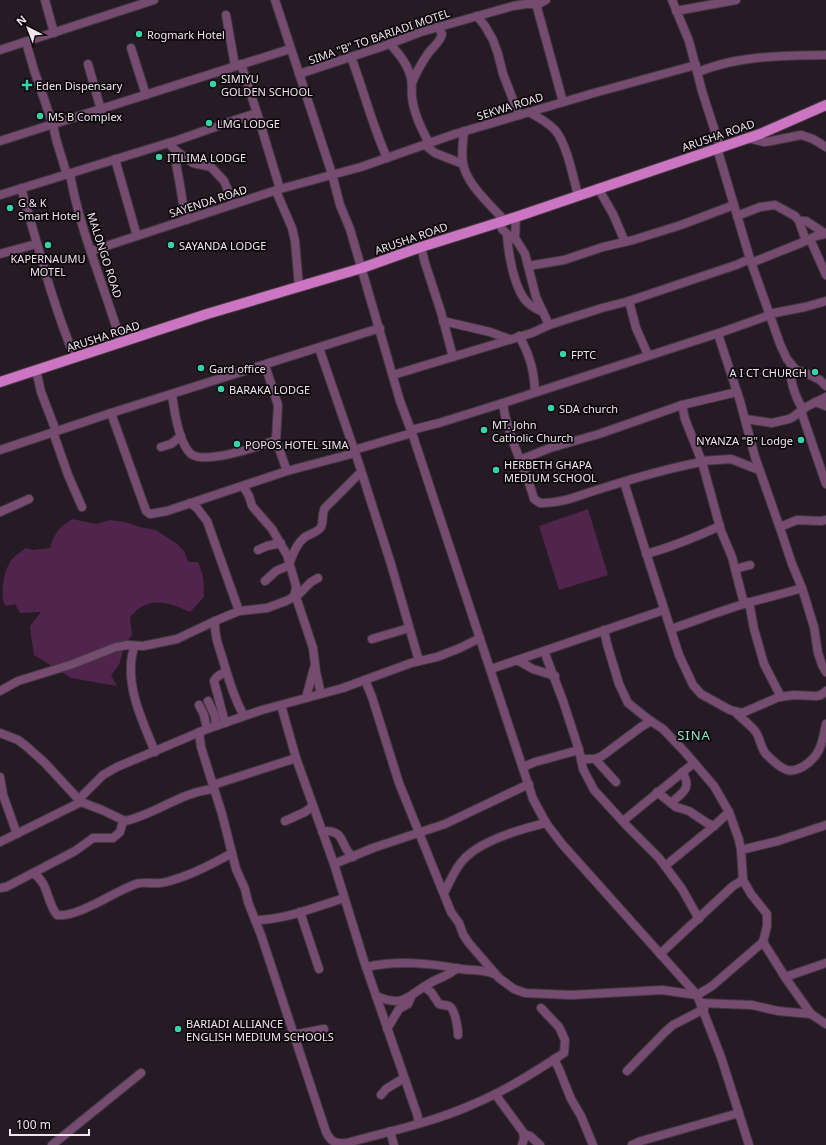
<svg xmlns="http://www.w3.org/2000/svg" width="826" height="1145" font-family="'Noto Sans',sans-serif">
<rect width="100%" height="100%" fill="#261b25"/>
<!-- green -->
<g fill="#50244c">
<polygon points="588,509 608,575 559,590 539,526"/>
<path d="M72,519L96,524L110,520L125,522L140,527L156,530L177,544L184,551L188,562H198C204,575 204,583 204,597L190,612C175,605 159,598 143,606C138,608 134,613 130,617L132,635L125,644L119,665L111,675L117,686L71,678L34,655L31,635L30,626L41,612L20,613L15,604L5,606C0,592 3,570 13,558C17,554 22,551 26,548L33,550L50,548C54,533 60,527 72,519Z"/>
</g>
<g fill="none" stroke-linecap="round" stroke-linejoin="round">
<defs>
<g id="minor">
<polyline points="45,0 54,33"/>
<polyline points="275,0 332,174 340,205 350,229 400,401 412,433 533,799 546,823 562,844 697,995 721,1057 749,1145"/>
<polyline points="535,0 563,102"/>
<polyline points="672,0 689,41 702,91 720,147"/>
<polyline points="537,5 546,0"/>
<polyline points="676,11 736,0"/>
<polyline points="226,15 235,66"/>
<polyline points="477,16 485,26 493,40 498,54 503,74 519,115"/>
<polyline points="26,42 34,70 53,125 56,139 67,175"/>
<path d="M390,44C398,53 407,63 410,75C413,82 411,89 412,97C414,114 421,128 429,143"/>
<polyline points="131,48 146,95"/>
<polyline points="0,50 154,0"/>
<path d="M351,57C364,91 372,125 387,158"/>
<polyline points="88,64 101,110"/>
<polyline points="241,64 257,113 280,189"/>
<path d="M698,72C738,55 783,56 826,55"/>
<polyline points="299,74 381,47 421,32 513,6 526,4 536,4"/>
<path d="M412,83C416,73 421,64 427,55C432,47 440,43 442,34L438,27"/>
<path d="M529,112C537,117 548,122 555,130C567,144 573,177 578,195"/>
<path d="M464,131C463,142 461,152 463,163C466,184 490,204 504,220"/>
<polyline points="748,138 764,142 771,141 801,135 813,139 826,147"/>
<polyline points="0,141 290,49"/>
<polyline points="168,143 175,150 193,163 211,167 224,181 234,204"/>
<polyline points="425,145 435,153 463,164"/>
<polyline points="717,148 750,259 780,344 787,359 796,370 804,372 820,380 826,386"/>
<path d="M175,150C175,163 178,173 180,185C182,197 183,208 187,220"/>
<polyline points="115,159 137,236"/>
<path d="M70,174C80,232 105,287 121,343"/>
<path d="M21,188C38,245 52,303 75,358"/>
<polyline points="598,188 613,214 625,242"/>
<polyline points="276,191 292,228 295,241 299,287"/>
<polyline points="0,195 178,140 238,119 257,113"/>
<polyline points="737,216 760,207 775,205 795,216 799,221 806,241"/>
<polyline points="799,221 806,221 826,234"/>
<polyline points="500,222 502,229 507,234 517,241 525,254 536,297 549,325"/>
<path d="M507,234C508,252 514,289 527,302C532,307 538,310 543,312"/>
<polyline points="515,238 516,217"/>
<polyline points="810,239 826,275"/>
<polyline points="421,247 425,263 441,312 453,357"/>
<polyline points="91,251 280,189 361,167 455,134 594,93 696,65"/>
<polyline points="0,254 36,244"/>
<polyline points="751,263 801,243 816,236 826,234"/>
<polyline points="528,266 564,260 603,247 633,240 681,225 734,205"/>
<polyline points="629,301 636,328 648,355"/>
<polyline points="769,314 805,307 826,301"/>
<polyline points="443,321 490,332 509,339"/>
<polyline points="718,334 740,401 755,457 781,531 792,564 802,588 814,627 818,653 822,665 826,672"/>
<path d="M519,336C530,355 534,371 535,392"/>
<polyline points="319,348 358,461 391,564 419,661"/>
<polyline points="265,365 278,405 276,440 287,471"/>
<path d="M791,365C789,381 795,396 803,410"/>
<polyline points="36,370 41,392 56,431"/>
<polyline points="393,375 532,333 549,325 602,308 629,301 736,265 750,259"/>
<path d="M172,394C174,410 179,442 190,453C202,466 260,446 276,440"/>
<polyline points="815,402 826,406"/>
<path d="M503,403C507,437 525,466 534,499L540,503C562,504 582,494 603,488C635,478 668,468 702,462"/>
<polyline points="682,405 685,419 702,462 721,531 732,557 744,604"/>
<polyline points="801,411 826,484"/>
<polyline points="111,413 146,511 150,514 167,511 287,471 355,453"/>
<polyline points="745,419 772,423 789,419 793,417 806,407 826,397"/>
<polyline points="411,430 439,423 503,403 722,332 770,315"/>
<polyline points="53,432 68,475 82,507"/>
<polyline points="161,447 171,444 181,436"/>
<polyline points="0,450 111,413 380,328"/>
<polyline points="354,450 412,433"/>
<polyline points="520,460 550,448 599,434 682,405 737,392"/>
<polyline points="701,461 731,459 759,470"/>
<polyline points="624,482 649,562 679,655 693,685 701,694 730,710 742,713 779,697 794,695 816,696 821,695 826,691"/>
<polyline points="190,503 197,508 207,521 239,611"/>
<polyline points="0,512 29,499"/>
<polyline points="780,527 797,520 821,521 826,520"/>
<polyline points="258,550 267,546 281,543"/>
<path d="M646,554C672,547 696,537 720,526"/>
<path d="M290,562C293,553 297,543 305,537C310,534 318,532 321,527C324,522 321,515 325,508L361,472"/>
<polyline points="735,569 750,565"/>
<polyline points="265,581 276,571 290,565"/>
<polyline points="295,594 313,648 316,672 321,694"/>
<polyline points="295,598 311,582 318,578"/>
<polyline points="749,602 754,629 764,664 781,697"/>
<path d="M215,621C214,635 219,647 223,660C229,680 234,698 244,716"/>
<path d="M671,629C695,621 720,611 744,604C764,598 783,594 802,588"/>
<polyline points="372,639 409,628"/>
<path d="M134,646C133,652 131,658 131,664C129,695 144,724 155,752"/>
<polyline points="544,651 563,701 579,750 583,769 594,790 626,825 659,858 682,889 699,919"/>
<polyline points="517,660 533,669 555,676"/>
<polyline points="491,669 664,610"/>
<polyline points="365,680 372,697 399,783 451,912 459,923 463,934 468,942 499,978 514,989 525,993 571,995 662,990 697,995 712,986 763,942 767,926 767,914 751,894 743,880 741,850 739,840 729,812 714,786 684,751 663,729 648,719 628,703 619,684 607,644 604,630"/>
<polyline points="0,691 18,681 70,665 116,647 128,645 143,646 177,639 215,621 239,611 267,608 286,601 292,598 295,594 296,586 287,555 272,529 252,506 249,496 243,486"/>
<polyline points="306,698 314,668"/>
<polyline points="208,701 215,716 216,726"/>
<polyline points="199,705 204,715 207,729"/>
<polyline points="281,705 296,758 334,864 364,961 417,1114 419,1123"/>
<path d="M735,712C742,719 749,724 755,731C761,738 760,749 767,755C772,760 780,768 787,770C793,772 799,769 804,766C821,755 822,743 826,724"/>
<path d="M225,723L214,681C216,676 221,674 226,672"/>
<path d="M199,732L201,747L222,814L236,869L245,889L248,902L261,935L326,1132C331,1142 335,1144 347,1143C390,1131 435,1122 476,1103C507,1090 536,1071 564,1053L565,1040L559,1027L541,1008"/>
<path d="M0,733L18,740L26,746L45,763L81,802L102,810L125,821C157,814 180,792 214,789"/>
<polyline points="581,759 595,759 602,756 641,727 651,721"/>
<polyline points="595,759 616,782"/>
<polyline points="523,767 535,762 579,750"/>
<polyline points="0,777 3,795 17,834"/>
<polyline points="213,785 296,758"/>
<polyline points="657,792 676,807 689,811 707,823 714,826"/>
<polyline points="78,800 103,775 117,767 207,729 262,710 343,688 411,663 437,657 460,648 480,638"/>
<path d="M671,803C682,793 693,788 682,772"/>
<polyline points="285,821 305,812 313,806"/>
<polyline points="623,821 694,763"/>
<path d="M322,831C347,830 338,844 353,857"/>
<polyline points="0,842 81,802"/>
<polyline points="741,850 778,841 826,825"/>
<polyline points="334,864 373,848 445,824 529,784"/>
<polyline points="665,866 714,826 729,812"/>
<polyline points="33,873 75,851 93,838 113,838 120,832 123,821"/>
<path d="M0,888L6,887L33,873C49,883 46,901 57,915C78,918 115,891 136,884C143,881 155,885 166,882C190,876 211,865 232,853"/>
<path d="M444,893C450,882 455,868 464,859C482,840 521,829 546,823"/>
<polyline points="300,912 319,969"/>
<path d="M255,920C286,920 315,907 344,898"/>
<polyline points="763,942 787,980 811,1014"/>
<polyline points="660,954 733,886 743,880"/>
<path d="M366,967C398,960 429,963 461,969C473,971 482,969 494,974"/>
<polyline points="785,977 826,963"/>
<path d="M424,987L431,992L439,1004C442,1005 445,1005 449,1006C455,1008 458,1029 458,1035"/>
<path d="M376,996C405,1008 407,996 430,983C440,977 447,977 457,968"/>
<polyline points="701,1003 752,1005 778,1011 811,1014 826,1024"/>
<polyline points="387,1029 399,1009 408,1004 411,997"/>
<polyline points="293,1035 324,1029"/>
<polyline points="554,1059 559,1069 571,1099 581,1116 593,1145"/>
<polyline points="627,1071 665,1032 673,1025 704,1009"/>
<polyline points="495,1094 523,1132 524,1139 522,1145"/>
<polyline points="381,1095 386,1089 404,1078"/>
<polyline points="390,1131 394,1145"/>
<polyline points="524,1134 530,1136 540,1145"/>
<polyline points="52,1145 141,1073"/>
<polyline points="632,1145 641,1141 739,1113"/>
</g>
<polyline id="major" points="0,382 207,314 362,268 421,247 516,217 760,134 826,105"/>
</defs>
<!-- minor casing -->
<use href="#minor" stroke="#423841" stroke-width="10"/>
<!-- major casing -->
<use href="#major" stroke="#423841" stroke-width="12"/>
<!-- minor -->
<use href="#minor" stroke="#754b70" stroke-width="8"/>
<!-- major -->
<use href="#major" stroke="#cc75c2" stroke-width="10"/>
</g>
<!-- markers -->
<g fill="#35d4a7" stroke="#0c070b" stroke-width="1.5">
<circle cx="139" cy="34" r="4"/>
<circle cx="213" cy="84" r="4"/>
<path d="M25 79h4v4h4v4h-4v4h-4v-4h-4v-4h4z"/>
<circle cx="40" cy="116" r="4"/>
<circle cx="209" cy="123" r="4"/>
<circle cx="159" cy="157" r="4"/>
<circle cx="10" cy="208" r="4"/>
<circle cx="48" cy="245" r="4"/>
<circle cx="171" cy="245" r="4"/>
<circle cx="563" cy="354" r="4"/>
<circle cx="201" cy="368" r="4"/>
<circle cx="815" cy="372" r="4"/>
<circle cx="221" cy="389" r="4"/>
<circle cx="551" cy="408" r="4"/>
<circle cx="484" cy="430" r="4"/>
<circle cx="801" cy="440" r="4"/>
<circle cx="237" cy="444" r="4"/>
<circle cx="496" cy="470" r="4"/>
<circle cx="178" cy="1029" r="4"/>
</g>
<g text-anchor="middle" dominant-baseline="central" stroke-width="3.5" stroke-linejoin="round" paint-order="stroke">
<!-- poi labels -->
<g font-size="11" fill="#f0e7ee" stroke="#0c070b" text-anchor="start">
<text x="147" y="34">Rogmark Hotel</text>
<text x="221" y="78">SIMIYU<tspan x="221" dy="13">GOLDEN SCHOOL</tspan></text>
<text x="36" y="85">Eden Dispensary</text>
<text x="48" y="116">MS B Complex</text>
<text x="217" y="123">LMG LODGE</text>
<text x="167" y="157">ITILIMA LODGE</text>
<text x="18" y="202">G &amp; K<tspan x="18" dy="13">Smart Hotel</tspan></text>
<text x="179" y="245">SAYANDA LODGE</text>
<text x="48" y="258" text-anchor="middle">KAPERNAUMU<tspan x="48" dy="13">MOTEL</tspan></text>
<text x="571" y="354">FPTC</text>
<text x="209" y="368">Gard office</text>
<text x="807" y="372" text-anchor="end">A I CT CHURCH</text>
<text x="229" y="389">BARAKA LODGE</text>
<text x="559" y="408">SDA church</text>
<text x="492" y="424">MT. John<tspan x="492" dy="13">Catholic Church</tspan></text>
<text x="793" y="440" text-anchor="end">NYANZA "B" Lodge</text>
<text x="245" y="444">POPOS HOTEL SIMA</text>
<text x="504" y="464">HERBETH GHAPA<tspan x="504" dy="13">MEDIUM SCHOOL</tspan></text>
<text x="186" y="1023">BARIADI ALLIANCE<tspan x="186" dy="13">ENGLISH MEDIUM SCHOOLS</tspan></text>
</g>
<!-- street labels -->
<g font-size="11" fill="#f0e7ee" stroke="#0c070b">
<text transform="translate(379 36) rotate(-19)">SIMA "B" TO BARIADI MOTEL</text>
<text transform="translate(510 106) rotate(-17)">SEKWA ROAD</text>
<text transform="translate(718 135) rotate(-19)">ARUSHA ROAD</text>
<text transform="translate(208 201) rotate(-18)">SAYENDA ROAD</text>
<text transform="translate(411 238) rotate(-19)">ARUSHA ROAD</text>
<text transform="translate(105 255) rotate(72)">MALONGO ROAD</text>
<text transform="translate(103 336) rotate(-18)">ARUSHA ROAD</text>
</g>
<!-- quarter labels -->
<g font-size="13" letter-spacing="1" fill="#8be7c6" stroke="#0c070b">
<text x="694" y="735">SINA</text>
</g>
</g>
<!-- north arrow -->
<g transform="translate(28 28) rotate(318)" stroke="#0c070b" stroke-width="3" paint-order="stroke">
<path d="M0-3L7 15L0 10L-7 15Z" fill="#f0e7ee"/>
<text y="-6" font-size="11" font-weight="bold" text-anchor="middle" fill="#f0e7ee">N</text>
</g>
<!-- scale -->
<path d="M10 1129v6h79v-6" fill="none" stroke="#f0e7ee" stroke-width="2"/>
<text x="16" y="1129" font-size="12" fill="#f0e7ee" stroke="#0c070b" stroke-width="3" paint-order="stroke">100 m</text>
</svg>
